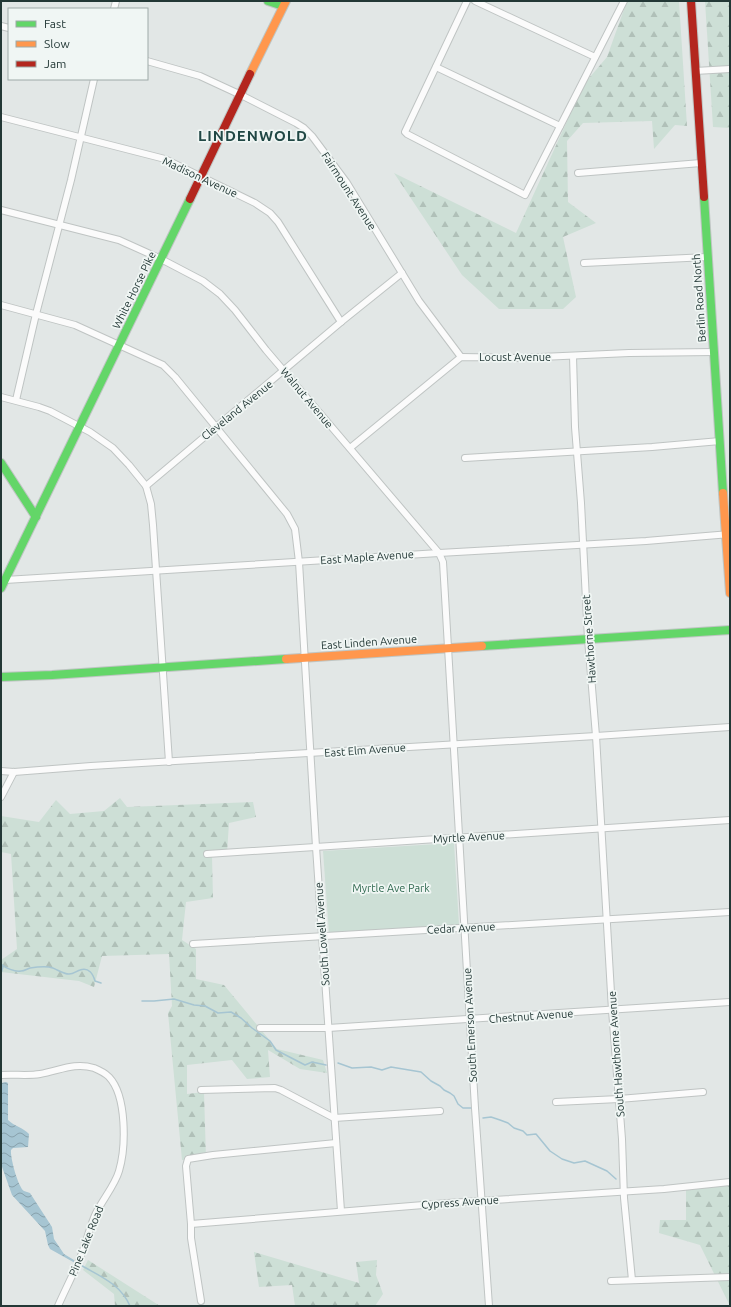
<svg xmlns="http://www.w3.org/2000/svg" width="731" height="1307" font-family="Ubuntu,sans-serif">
<defs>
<pattern id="forest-firs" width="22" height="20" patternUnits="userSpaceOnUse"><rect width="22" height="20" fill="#cddfd6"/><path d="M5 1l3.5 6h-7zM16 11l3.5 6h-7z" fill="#b0c0b8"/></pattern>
<pattern id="water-waves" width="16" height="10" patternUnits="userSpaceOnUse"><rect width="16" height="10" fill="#a6c5d2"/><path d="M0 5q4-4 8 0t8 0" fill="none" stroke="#87a1ab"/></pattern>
</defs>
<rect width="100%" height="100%" fill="#e2e7e6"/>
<!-- forest -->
<g fill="url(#forest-firs)">
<polygon points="627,1 679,1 687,126 675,125 654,149 652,121 583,123 567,141 568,202 596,223 563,237 576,297 563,309 499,309 462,275 394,173 516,233 584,84 607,57"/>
<polygon points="705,1 730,1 730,128 713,127"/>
<polygon points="120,798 127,807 253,802 256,817 229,823 227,853 212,856 213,898 186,902 182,940 196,949 196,979 224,985 277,1049 323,1060 327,1073 300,1069 268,1050 270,1077 247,1079 232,1060 187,1065 187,1094 204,1092 206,1158 182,1160 168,1013 172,1006 169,954 102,956 94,987 79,981 1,972 1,960 17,949 11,854 1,852 1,816 39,822 56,800 70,814 104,811"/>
<polygon points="730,1184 730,1306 700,1245 659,1233 660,1220 686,1220 686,1187"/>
<polygon points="254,1252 359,1283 356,1262 377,1260 376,1275 383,1294 375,1306 295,1306 292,1285 259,1287"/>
<polygon points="88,1260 160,1306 115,1306 114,1294 83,1270"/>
</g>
<!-- park -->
<polygon fill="#cddfd6" points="454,843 459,925 329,933 323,851"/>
<!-- water -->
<path fill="url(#water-waves)" d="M6,1082L8,1083V1120C14,1126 24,1128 29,1134L28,1147L13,1148L11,1150C10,1157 18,1187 24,1191C26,1192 28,1192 30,1193L52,1227L54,1239L64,1254L74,1260L75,1263L50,1249L48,1245L45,1231L12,1195L1,1164V1083Z"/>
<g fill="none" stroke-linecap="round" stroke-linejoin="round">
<!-- stream -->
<g stroke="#a6c5d2" stroke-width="1.5">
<path d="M1,964C5,968 15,972 21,971C24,971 27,969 30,968C36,967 43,966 49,967C56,968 62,974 69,974C74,974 76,971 80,970C89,967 93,974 95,981L101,983"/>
<polyline points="1,973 3,967"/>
<polyline points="142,1001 154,1001 174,999 194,1005 205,1006 218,1013 231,1012 241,1018 252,1028 270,1041 276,1050 305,1065 312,1062 326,1065"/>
<polyline points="338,1063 352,1068 371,1067 382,1070 391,1067 421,1072 431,1081 440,1086 444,1090 450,1093 454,1096 458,1104 463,1108 472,1108"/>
<polyline points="483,1118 491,1117 500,1120 508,1123 514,1128 523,1131 527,1135 536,1134 550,1151 562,1159 574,1163 585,1161 607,1171 616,1179"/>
<path d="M79,1264C99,1276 120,1283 130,1306"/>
</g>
<defs>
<g id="street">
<polyline points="467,1 405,132 407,134 525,195 624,1"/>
<polyline points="475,1 595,57"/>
<polyline points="114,9 116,1"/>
<polyline points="1,26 9,28"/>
<polyline points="147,61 200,76 241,95 296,123 304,128 312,136 347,183 419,301 461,357"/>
<polyline points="436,67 560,126"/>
<polyline points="695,71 730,69"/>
<polyline points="1,117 165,159 255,203 270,213 278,222 341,322"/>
<polyline points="578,173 701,163"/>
<polyline points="1,210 119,240 161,259 203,281 220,294 235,310 266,350 439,553 443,562 475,1108 489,1306"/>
<polyline points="584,263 707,257"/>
<polyline points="1,305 75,325 163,365 175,377 287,514 295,529 299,562 316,847 341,1211"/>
<polyline points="573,356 575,427 581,503 588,639 596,736 612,1010 622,1139 624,1198 632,1280"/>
<polyline points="1,397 39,407 50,411 90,432 113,448 129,465 146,486 151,504 153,525 169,762"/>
<polyline points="16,400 36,314 71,180 94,79"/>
<polyline points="350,448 461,357 519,358 629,353 714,352"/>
<polyline points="465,458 652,447 720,441"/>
<polyline points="146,486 341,322 402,273"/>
<polyline points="5,580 439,553 646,541 730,534"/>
<polyline points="1,771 14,772 91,766 596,736 730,727"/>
<polyline points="1,797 14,772"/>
<polyline points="207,854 730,820"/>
<polyline points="193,944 730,912"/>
<polyline points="260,1028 328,1028 730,1002"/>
<path d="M1,1075C14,1074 28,1076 40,1074C59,1071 74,1062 94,1068C99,1070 105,1073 109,1077C127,1096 126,1147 119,1171C115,1185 103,1199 96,1213C90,1226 87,1240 82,1253C75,1271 66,1288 58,1306"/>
<polyline points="201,1090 275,1088 281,1090 334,1118 440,1111"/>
<polyline points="556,1102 619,1099 703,1092"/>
<polyline points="191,1224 448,1203 664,1189 730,1182"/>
<polyline points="611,1281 730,1277"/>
<polyline points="201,1301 191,1238 191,1224 186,1166 188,1159 213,1155 336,1143"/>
</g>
<g id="fast">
<polyline points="268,1 283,6"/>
<polyline points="704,197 723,493"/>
<polyline points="1,463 36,517"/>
<polyline points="1,588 190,199"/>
<polyline points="482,646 730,630"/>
<polyline points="1,677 52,675 286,659"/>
</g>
<g id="slow">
<polyline points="250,74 286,1"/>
<polyline points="723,493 730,593"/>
<polyline points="286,659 482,646"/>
</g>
<g id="jam">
<polyline points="691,1 704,197"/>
<polyline points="190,199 250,74"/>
</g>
</defs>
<!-- street casing -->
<use href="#street" stroke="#bfc4c3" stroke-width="8"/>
<!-- fast casing -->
<use href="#fast" stroke="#bfc5c3" stroke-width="10"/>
<!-- slow casing -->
<use href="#slow" stroke="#bfc5c3" stroke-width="10"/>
<!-- jam casing -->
<use href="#jam" stroke="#bfc5c3" stroke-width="10"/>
<!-- street -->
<use href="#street" stroke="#fbfbfb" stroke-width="6"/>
<!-- fast -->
<use href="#fast" stroke="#63d668" stroke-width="8"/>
<!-- slow -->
<use href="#slow" stroke="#ff974d" stroke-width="8"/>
<!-- jam -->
<use href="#jam" stroke="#b3261e" stroke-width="8"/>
</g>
<g text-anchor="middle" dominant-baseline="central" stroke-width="3.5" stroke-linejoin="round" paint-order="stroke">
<!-- street labels -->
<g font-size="11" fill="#233836" stroke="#f0f6f4">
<text transform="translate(200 177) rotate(25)">Madison Avenue</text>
<text transform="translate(349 191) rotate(57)">Fairmount Avenue</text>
<text transform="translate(134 290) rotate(-64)">White Horse Pike</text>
<text transform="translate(699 298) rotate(-94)">Berlin Road North</text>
<text x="515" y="357">Locust Avenue</text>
<text transform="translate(307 398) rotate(50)">Walnut Avenue</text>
<text transform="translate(237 410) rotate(-39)">Cleveland Avenue</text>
<text transform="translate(367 557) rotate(-4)">East Maple Avenue</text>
<text transform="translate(589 639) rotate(-94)">Hawthorne Street</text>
<text transform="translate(369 642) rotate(-4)">East Linden Avenue</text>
<text transform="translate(365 750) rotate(-4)">East Elm Avenue</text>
<text transform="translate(469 837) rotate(-3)">Myrtle Avenue</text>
<text transform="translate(461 928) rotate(-3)">Cedar Avenue</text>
<text transform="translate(322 934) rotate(-94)">South Lowell Avenue</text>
<text transform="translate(531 1016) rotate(-4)">Chestnut Avenue</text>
<text transform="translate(470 1025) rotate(-93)">South Emerson Avenue</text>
<text transform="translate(616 1054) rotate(-94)">South Hawthorne Avenue</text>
<text transform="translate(460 1202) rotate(-4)">Cypress Avenue</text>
<text transform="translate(86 1241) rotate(-68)">Pine Lake Road</text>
</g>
<!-- park labels -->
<g font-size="11" fill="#316a51" stroke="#f0f6f4">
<text x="391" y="888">Myrtle Ave Park</text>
</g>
<!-- district labels -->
<g font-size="15" font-weight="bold" letter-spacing="1" fill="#214845" stroke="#f0f6f4">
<text x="253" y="135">LINDENWOLD</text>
</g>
</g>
<!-- border -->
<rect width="731" height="1307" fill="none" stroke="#233836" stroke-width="4"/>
<!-- legend -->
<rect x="8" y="8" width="140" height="72" fill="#f0f6f4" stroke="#9eaaa8"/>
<rect x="16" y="21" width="20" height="6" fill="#63d668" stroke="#9eaaa8"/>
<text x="44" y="28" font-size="12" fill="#233836">Fast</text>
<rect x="16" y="41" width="20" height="6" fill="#ff974d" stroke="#9eaaa8"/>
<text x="44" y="48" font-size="12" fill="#233836">Slow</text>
<rect x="16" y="61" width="20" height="6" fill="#b3261e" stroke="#9eaaa8"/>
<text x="44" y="68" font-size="12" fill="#233836">Jam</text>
</svg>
